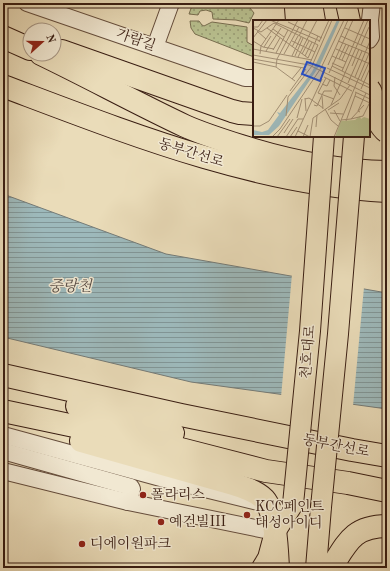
<svg xmlns="http://www.w3.org/2000/svg" width="390" height="571" font-family="'Old Standard TT','Noto Serif KR',serif">
<defs>
<pattern id="green-dots" width="8" height="8" patternUnits="userSpaceOnUse"><rect width="8" height="8" fill="#b8c08f"/><path d="M2 2h.1M6 6h.1" fill="none" stroke="#979b73" stroke-width="1.8" stroke-linecap="round"/></pattern>
<pattern id="water-rules" width="6" height="5" patternUnits="userSpaceOnUse"><rect width="6" height="5" fill="#9db9bb"/><path d="M0 2.5h6" fill="none" stroke="#819697"/></pattern>
</defs>
<rect width="100%" height="100%" fill="#eadcb9"/>
<filter id="stains"><feTurbulence type="fractalNoise" baseFrequency=".005" numOctaves="4"/><feColorMatrix values="0 0 0 0 .2 0 0 0 0 .09 0 0 0 0 .02 0 0 0 .5 -.17"/></filter>
<radialGradient id="worn" r=".72"><stop offset=".6" stop-color="#630" stop-opacity="0"/><stop offset="1" stop-color="#630" stop-opacity=".3"/></radialGradient>
<!-- green -->
<g fill="url(#green-dots)" stroke="#786e50">
<polygon points="193,3 226,3 234,5 246,3 254,13 249,23 236,20 213,19 212,12 206,10 200,11 198,15 189,14"/>
<polygon points="190,21 199,21 202,25 204,26 212,22 247,27 247,42 254,46 254,57 195,34 191,28"/>
</g>
<!-- water -->
<polygon fill="url(#water-rules)" stroke="#757b77" points="3,194 166,254 387,293 387,409 191,382 3,337"/>
<!-- pier -->
<polygon fill="#eadcb9" points="292,274 364,287 353,406 281,397"/>
<g fill="none" stroke-linecap="round" stroke-linejoin="round">
<defs>
<g id="minor">
<polyline points="27,3 245,78 254,78"/>
<polyline points="369,40 371,37 370,20 372,3"/>
<polyline points="155,47 171,3"/>
<polyline points="385,101 387,101"/>
<polyline points="3,435 168,480 262,503"/>
<polyline points="3,451 131,487 132,489 128,502"/>
<polyline points="3,471 128,502 275,532"/>
</g>
<g id="major">
<polyline points="312,3 315,21"/>
<polyline points="346,3 350,21"/>
<polyline points="262,568 268,558 275,532 293,504"/>
<polyline points="316,568 321,507"/>
</g>
<g id="highway">
<polyline points="297,21 296,8 300,3"/>
<polyline points="3,37 30,49"/>
<polyline points="62,51 232,111 240,113 254,114"/>
<path d="M41,54C89,77 136,103 185,126C203,134 222,140 241,146C289,161 337,171 387,172"/>
<path d="M3,86C128,133 252,183 387,191"/>
<polyline points="3,375 181,415 352,450 387,456"/>
<polyline points="77,406 173,433"/>
<polyline points="3,411 169,446 266,471 348,483 387,491"/>
<path d="M81,441L233,484C243,487 256,491 264,499C276,512 277,550 278,568"/>
<path d="M331,568C347,543 353,526 387,526"/>
</g>
</defs>
<!-- minor casing -->
<use href="#minor" stroke="#654d3c" stroke-width="18"/>
<!-- major casing -->
<use href="#major" stroke="#391d12" stroke-width="22"/>
<!-- highway casing -->
<use href="#highway" stroke="#391d12" stroke-width="24"/>
<!-- minor -->
<use href="#minor" stroke="#f1e8d2" stroke-width="16"/>
<!-- major -->
<use href="#major" stroke="#eadcb9" stroke-width="20"/>
<!-- highway -->
<use href="#highway" stroke="#eadcb9" stroke-width="22"/>
<defs>
<g id="major-bridge">
<polyline points="293,504 310,331 324,136"/>
<polyline points="321,507 338,334 354,136"/>
</g>
<path id="highway-bridge" d="M369,89C373,94 372,98 373,104C375,114 379,126 387,132"/>
</defs>
<!-- major-bridge casing -->
<use href="#major-bridge" stroke="#391d12" stroke-width="22" stroke-linecap="butt"/>
<!-- highway-bridge casing -->
<use href="#highway-bridge" stroke="#391d12" stroke-width="24" stroke-linecap="butt"/>
<!-- major-bridge -->
<use href="#major-bridge" stroke="#eadcb9" stroke-width="20"/>
<!-- highway-bridge -->
<use href="#highway-bridge" stroke="#eadcb9" stroke-width="22"/>
</g>
<!-- markers -->
<g fill="#8f2418" stroke="#f1e8d2" stroke-width="1.5">
<circle cx="143" cy="495" r="4"/>
<circle cx="247" cy="515" r="4"/>
<circle cx="161" cy="522" r="4"/>
<circle cx="82" cy="544" r="4"/>
</g>
<g text-anchor="middle" dominant-baseline="central" stroke-width="3" stroke-linejoin="round" paint-order="stroke">
<!-- street labels -->
<g font-size="14" fill="#391d12" stroke="#f1e8d2">
<text transform="translate(136 40) rotate(19)">가람길</text>
<text transform="translate(191 153) rotate(17)">동부간선로</text>
<text transform="translate(308 352) rotate(-85)">천호대로</text>
<text transform="translate(336 446) rotate(11)">동부간선로</text>
</g>
<!-- poi labels -->
<g font-size="14" fill="#391d12" stroke="#f1e8d2" text-anchor="start">
<text x="151" y="495">폴라리스</text>
<text x="255" y="507">KCC페인트<tspan x="255" dy="16">대성아이디</tspan></text>
<text x="169" y="522">예건빌III</text>
<text x="90" y="544">디에이원파크</text>
</g>
<!-- water labels -->
<g font-size="15" font-style="italic" fill="#574c45" stroke="#f1e8d2">
<text x="70" y="287">중랑천</text>
</g>
</g>
<!-- overview -->
<g transform="translate(253 20)">
<rect width="117" height="117" fill="#eadcb9"/>
<path d="M107,96L108,99L111,97L117,99V117H82L88,101L102,100Z" fill="#b8c08f"/>
<path d="M84,0H87L67,45L26,106L16,115H0V110L9,112L15,110L26,95L24,92L27,93L59,52Z" fill="#9db9bb"/>
<path fill="none" stroke="#a39076" stroke-width="1" d="M17,0L67,21M35,2L69,18M21,3L65,25M0,7H5L10,0M0,8L8,12L21,3M14,8L55,38M92,8L117,19M20,9L31,17M4,11L13,19M46,16L54,0M88,16L117,29M0,18L14,0M0,21L10,27L21,29M39,21L62,32M85,21L117,34M66,22L76,0M108,25L116,7M11,27L18,16M39,27L45,16M0,29L59,40M83,29L117,44M20,30L27,18M13,31L28,8M23,33L35,10M7,34L8,26L26,0M31,34L46,7M49,34L56,21M0,35L56,45L117,75M39,36L48,17M42,36L50,18M52,36L59,22M79,36L93,42M45,37L64,0M55,38L65,16M0,39L51,48M86,39L93,24M89,40L96,25M0,42L23,47L42,61M57,43L65,25M79,43L90,48M75,45L95,0M79,46L117,65M99,46L106,29M23,47L24,39L45,0M74,48L117,68M89,51L111,0M76,53L100,0M71,57L99,71M82,57L81,66L87,75M102,57L117,21M39,59L48,48M108,60L117,40M95,63L109,31M69,64L74,66L77,60M108,69L117,48M37,71L53,49M102,72L117,79M65,73L73,58M65,73L81,79M69,75L71,71H79M69,76L70,89M102,76L117,83M52,78L53,91M52,79L56,78L70,88M61,85L64,86L69,75M78,85L115,0M72,89L78,100L85,106M75,90L86,83M81,90L87,101M107,92L105,91L113,73M77,93L90,94M33,96L35,77L59,46L79,0M44,98L49,79M98,99L110,96L117,82M88,100L98,99L111,85M93,101L103,73M0,106H7L16,101L34,75M63,107L64,95M45,111L57,117M31,113L40,99M19,117L27,109L68,48L91,0M24,117L37,99M33,117L45,99H50M37,117L44,107M42,117L69,59M50,117L55,105M57,117L60,98L87,79L97,65M81,117L117,31"/>
<path fill="#1d4ed8" fill-opacity="0.15" stroke="#1d4ed8" stroke-width="2" d="M54,42L72,48L67,61L49,54Z"/>
<rect width="117" height="117" fill="none" stroke="#391d12" stroke-width="2"/>
</g>
<!-- margin -->
<rect width="390" height="571" fill="none" stroke="#eadcb9" stroke-width="16"/>
<rect x="4" y="4" width="382" height="563" fill="none" stroke="#391d12" stroke-width="2"/>
<rect x="8" y="8" width="374" height="555" fill="none" stroke="#391d12"/>
<!-- north arrow -->
<g transform="translate(42 42) rotate(69)"><circle r="19" fill="#f1e8d2" stroke="#a79785"/>
<path d="M0-3L7 15L0 10L-7 15Z" fill="#8f2418"/>
<text y="-6" font-size="11" font-weight="bold" text-anchor="middle" fill="#391d12">N</text>
</g>
<rect width="100%" height="100%" filter="url(#stains)"/>
<rect width="100%" height="100%" fill="url(#worn)"/>
</svg>
